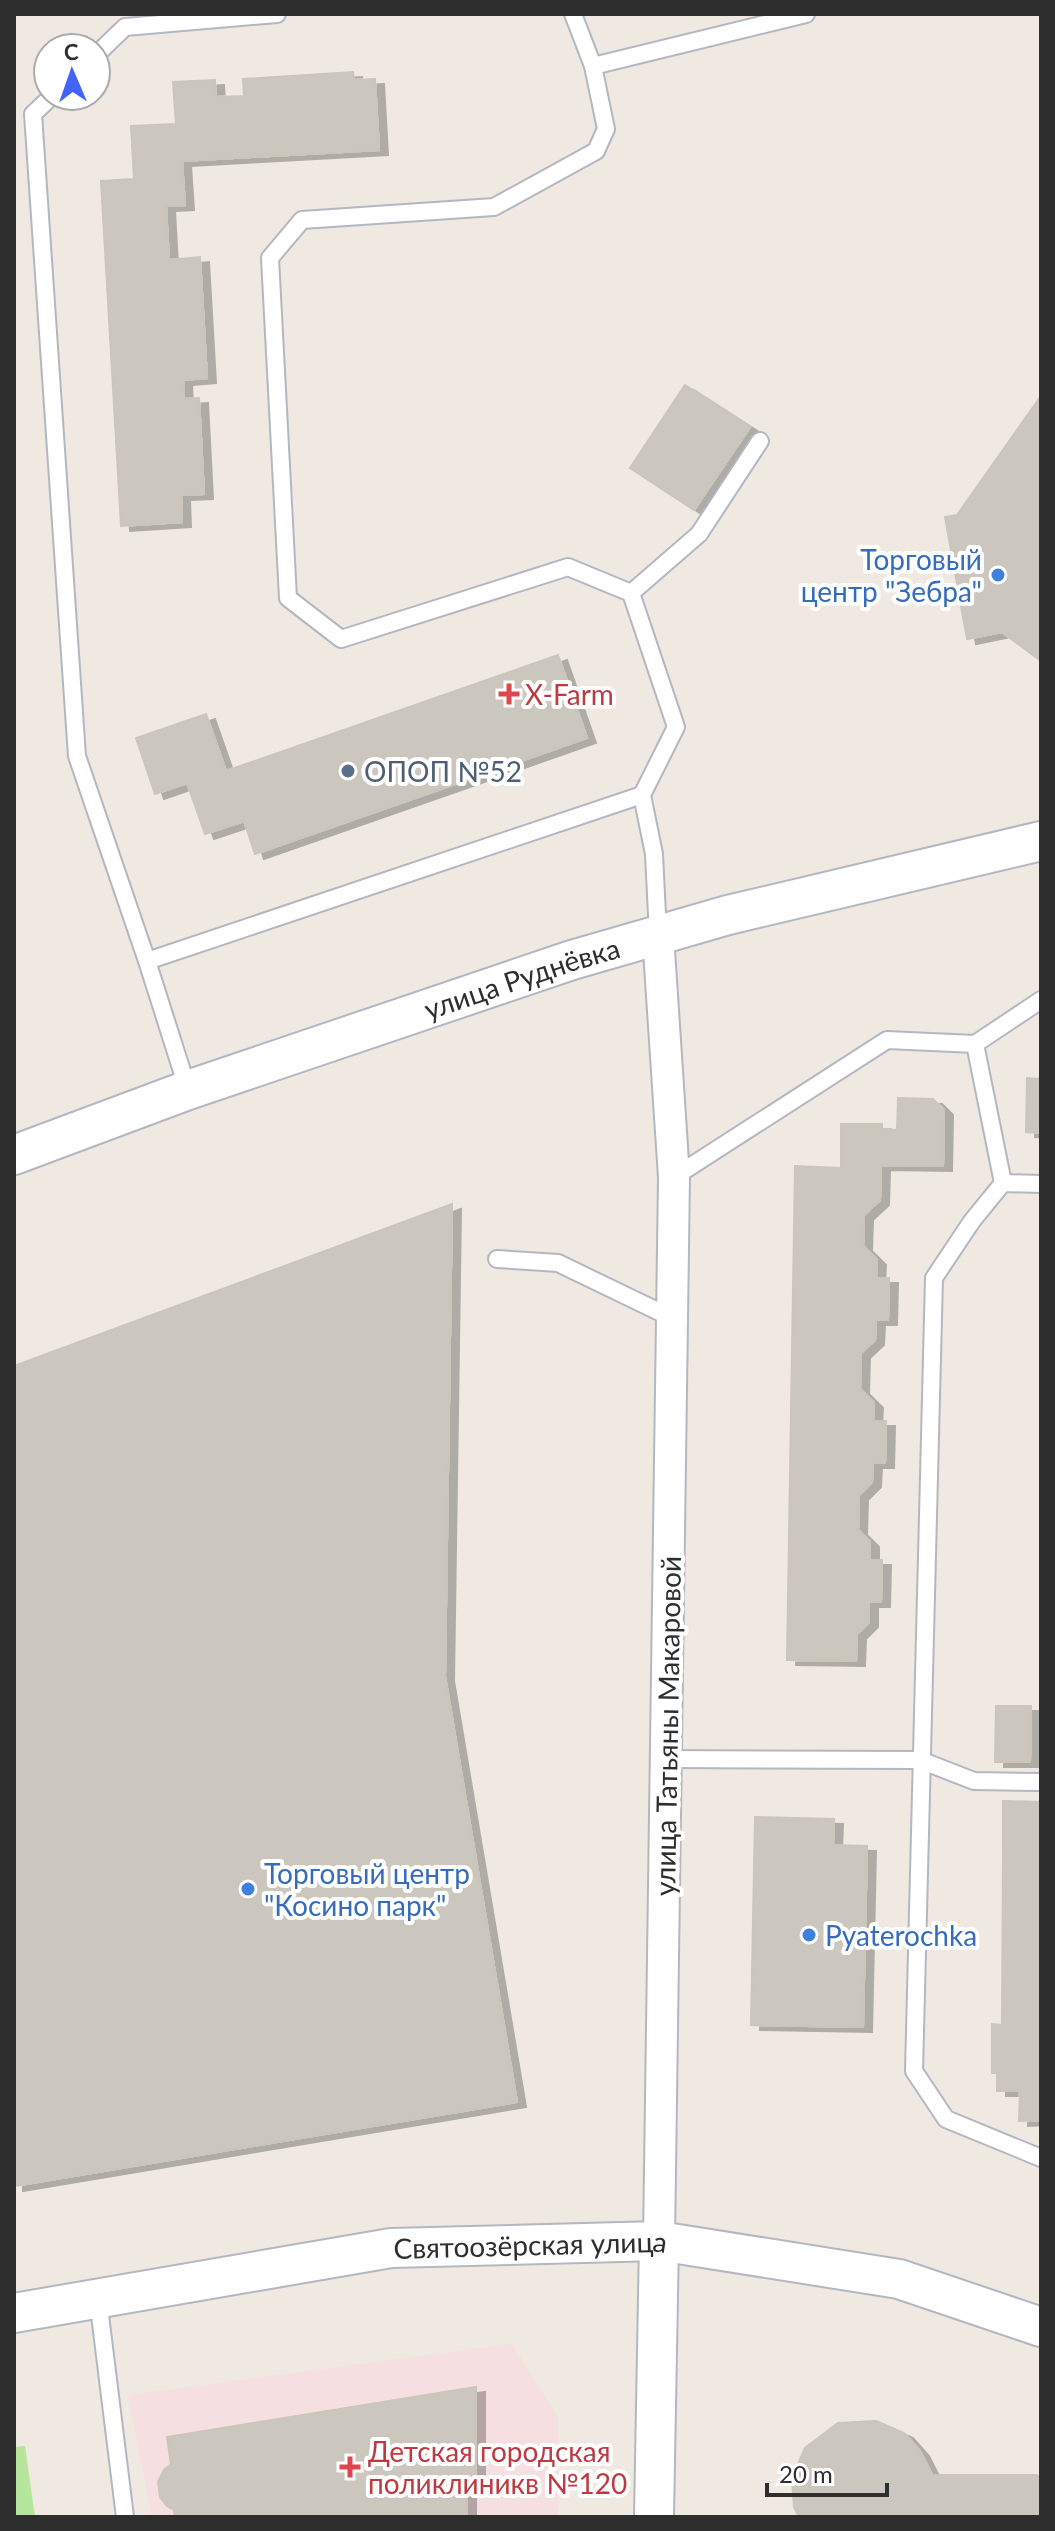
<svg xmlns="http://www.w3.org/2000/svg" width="1055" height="2531" font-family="Lato,sans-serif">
<defs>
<filter id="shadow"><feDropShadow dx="9" dy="5" stdDeviation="0" flood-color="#0004"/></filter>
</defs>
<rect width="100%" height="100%" fill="#efe9e1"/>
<!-- medical -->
<polygon fill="#f5dfe0" points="512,2344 558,2417 558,2517 152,2517 128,2395"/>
<!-- green -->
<polygon fill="#b6e59e" points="25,2446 35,2517 14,2517 14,2447"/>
<!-- building -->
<g fill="#cbc7bf" stroke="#cbc5ba" stroke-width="2" filter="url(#shadow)">
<polygon points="353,72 354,80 375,79 379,150 182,161 185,205 166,206 169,260 200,257 207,378 183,380 184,399 199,398 204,494 181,495 182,522 121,526 101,181 134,179 131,126 176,124 173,82 215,80 216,97 244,96 243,79"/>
<polygon points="685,385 750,427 694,510 630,468"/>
<polygon points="1041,396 1041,661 1002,632 967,639 945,517 957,515"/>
<polygon points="558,655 587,738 255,854 244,821 205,834 187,783 155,794 136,738 206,714 226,771"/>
<polygon points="1041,1076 1041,1133 1026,1132 1027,1078 1038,1079"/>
<polygon points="898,1098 933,1099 944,1110 943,1166 881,1165 880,1200 864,1215 863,1246 877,1260 876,1278 889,1278 888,1320 876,1320 875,1340 861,1353 860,1389 874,1403 873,1421 886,1421 885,1463 873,1463 872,1482 859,1495 858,1530 870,1542 870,1560 882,1560 881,1602 869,1602 869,1622 857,1634 856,1661 787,1660 795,1166 841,1168 841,1124 882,1124 882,1129 897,1130"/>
<polygon points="452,1204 445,1676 517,2102 14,2186 14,1366"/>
<polygon points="996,1706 1031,1706 1030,1762 995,1762"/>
<polygon points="1003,1801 1041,1802 1041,1854 1003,1854"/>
<polygon points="755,1817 834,1819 833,1845 867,1846 863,2027 751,2025"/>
<polygon points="1003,1854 1041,1854 1041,2120 1019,2121 1020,2091 997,2091 997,2073 992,2073 992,2024 1002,2025"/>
<polygon points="476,2387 476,2485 467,2485 467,2517 175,2517 174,2510 167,2506 160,2497 158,2482 164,2470 171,2464 167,2437"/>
<polygon points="876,2421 904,2433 920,2451 932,2475 1037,2475 1041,2480 1041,2517 799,2517 794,2507 792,2478 805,2448 838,2423"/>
</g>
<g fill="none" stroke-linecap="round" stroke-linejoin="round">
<defs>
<g id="service">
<polyline points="573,14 593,66"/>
<polyline points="96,55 125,27 277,14"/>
<polyline points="52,96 33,114 77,756 147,961 188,1090"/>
<polyline points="631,593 699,534 760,441"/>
<polyline points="658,935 654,854 642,795 676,727 631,593 568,567 341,639 288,598 270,258 302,220 494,207 596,151 606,129 593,66 806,14"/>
<polyline points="147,961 642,795"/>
<polyline points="975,1044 1003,1183"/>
<polyline points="674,1177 887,1040 975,1044 1041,1000"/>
<polyline points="1041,1184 1003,1183 972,1221 934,1278 914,2071 946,2119 1041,2158"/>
<polyline points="497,1259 558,1263 672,1318"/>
<polyline points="666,1759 920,1760 974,1781 1041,1782"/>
<polyline points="98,2299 125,2517"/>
</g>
<polyline id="minor" points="658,935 674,1177 659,2241"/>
<g id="tertiary">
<path id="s1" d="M14,1155L188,1090L572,960L728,915L1041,841"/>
<path id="s2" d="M14,2313L391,2248L659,2241L899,2279L1041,2327"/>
<polyline points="654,2517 659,2241"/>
</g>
</defs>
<!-- service casing -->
<use href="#service" stroke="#b4b7c1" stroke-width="20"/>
<!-- minor casing -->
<use href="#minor" stroke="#b4b7c1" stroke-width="34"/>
<!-- tertiary casing -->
<use href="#tertiary" stroke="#b4b7c1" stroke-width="42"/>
<!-- service -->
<use href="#service" stroke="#fff" stroke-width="16"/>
<!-- minor -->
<use href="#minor" stroke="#fff" stroke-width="30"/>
<!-- tertiary -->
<use href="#tertiary" stroke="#fff" stroke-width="38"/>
</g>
<!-- markers -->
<g fill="#3f7fe0" stroke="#fff" stroke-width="3">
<circle cx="998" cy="575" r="8"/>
<circle cx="248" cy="1889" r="8"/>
<circle cx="809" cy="1935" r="8"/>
</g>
<g fill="#e0444e" stroke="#fff" stroke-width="3">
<path d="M505 682h8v8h8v8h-8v8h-8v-8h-8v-8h8z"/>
<path d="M346 2455h8v8h8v8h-8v8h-8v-8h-8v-8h8z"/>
</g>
<circle fill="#5c6f8a" stroke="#fff" stroke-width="3" cx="348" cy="771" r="8"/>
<g text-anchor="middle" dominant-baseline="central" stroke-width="8" stroke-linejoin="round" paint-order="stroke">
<!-- shop labels -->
<g font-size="28" fill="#366cbe" stroke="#fff" text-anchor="start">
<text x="982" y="559" text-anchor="end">Торговый<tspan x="982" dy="32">центр "Зебра"</tspan></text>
<text x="264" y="1873">Торговый центр<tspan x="264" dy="32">"Косино парк"</tspan></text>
<text x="825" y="1935">Pyaterochka</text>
</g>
<!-- health labels -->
<g font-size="28" fill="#be3a42" stroke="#fff" text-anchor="start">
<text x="525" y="694">X-Farm</text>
<text x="368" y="2451">Детская городская<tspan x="368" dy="32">поликлиникв №120</tspan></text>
</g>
<!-- service labels -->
<g font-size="28" fill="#4e5e75" stroke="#fff" text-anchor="start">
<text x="364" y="771">ОПОП №52</text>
</g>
<!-- street labels -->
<g font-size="28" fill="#2e2e2e" stroke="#fff">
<text stroke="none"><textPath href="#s1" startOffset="538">улица Руднёвка</textPath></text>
<text transform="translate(667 1726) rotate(-89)">улица Татьяны Макаровой</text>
<text stroke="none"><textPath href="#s2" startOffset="522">Святоозёрская улица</textPath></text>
</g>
</g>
<!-- border -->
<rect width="1055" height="2531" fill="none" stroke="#2e2e2e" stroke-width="32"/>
<!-- north arrow -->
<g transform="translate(72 72) rotate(358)"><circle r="38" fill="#ffffff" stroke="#ababab" stroke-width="2"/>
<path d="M0-6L14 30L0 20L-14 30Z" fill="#4264fb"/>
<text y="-12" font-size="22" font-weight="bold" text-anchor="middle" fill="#2e2e2e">С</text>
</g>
<!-- scale -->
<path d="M767 2483v12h120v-12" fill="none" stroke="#2e2e2e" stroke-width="4"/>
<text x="779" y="2483" font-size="24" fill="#2e2e2e" stroke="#ffffff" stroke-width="6" paint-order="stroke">20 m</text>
</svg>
